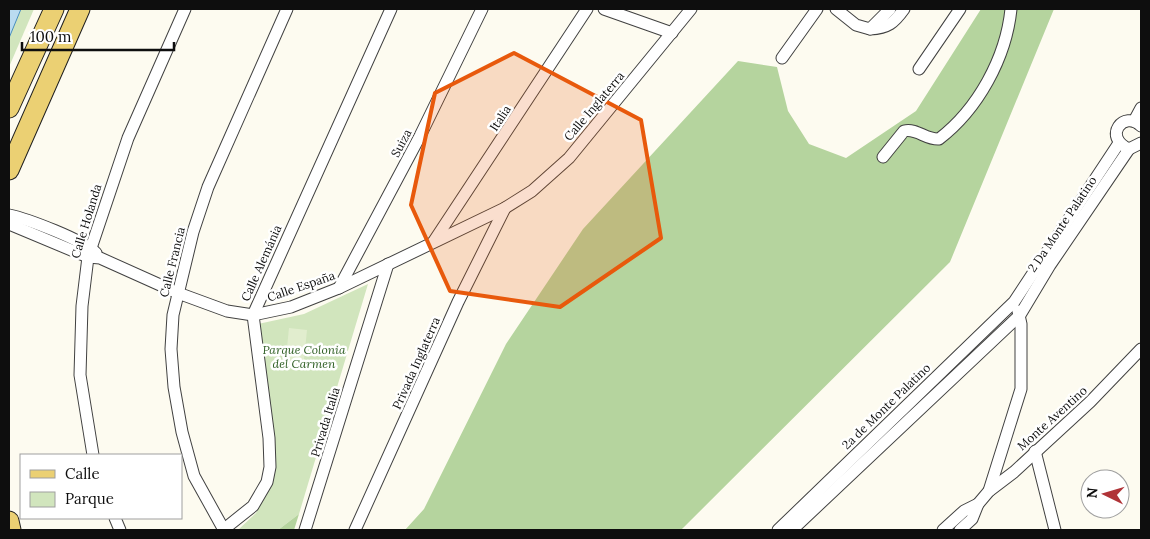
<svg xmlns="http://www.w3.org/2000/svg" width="1150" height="539" font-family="Lora,serif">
<rect width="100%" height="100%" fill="#fdfbf0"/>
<!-- green -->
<g fill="#d1e5bd">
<polygon points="9,9 34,9 9,67"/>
<polygon points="368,284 299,514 278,530 238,530 256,513 272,481 258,324 304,314"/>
</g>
<!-- forest -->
<g fill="#b5d49e">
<polygon points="981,9 1054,9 950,262 681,530 405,530 424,509 506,344 583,229 738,61 777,67 788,111 809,144 846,158 916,111"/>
<polygon points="299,514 294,530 278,530"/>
</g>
<!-- pitch -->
<polygon fill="#e1edce" points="289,328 307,330 303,369 285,367"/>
<!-- water -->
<polygon fill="#badbf0" stroke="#488ec0" points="9,9 21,9 9,38"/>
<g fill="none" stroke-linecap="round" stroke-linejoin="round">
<defs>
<g id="street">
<polyline points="604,9 672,33"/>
<polyline points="836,9 856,25 870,29 890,9"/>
<path d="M870,29C888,28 894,23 904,9"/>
<polyline points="782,58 817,9"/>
<polyline points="919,69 960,9"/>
<polyline points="1134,121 1141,108"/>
<path d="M1141,126C1124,109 1102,137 1129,149L1141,143"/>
<path d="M883,157L904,131C917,128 926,140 939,139C978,109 1006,58 1011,9"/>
<path d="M9,215C28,219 83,240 96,253"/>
<polyline points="9,224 88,257 100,258 178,293 227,311 253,315 291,307 339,288 505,208 532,191 569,158 691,9"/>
<polyline points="434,241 587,9"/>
<polyline points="339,288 420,136 482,9"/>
<polyline points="1035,451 1055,530"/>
<polyline points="93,455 80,375 82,306 88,257 128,138 185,9"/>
<polyline points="989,491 1021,389 1021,324 1018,311"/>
<polyline points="115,518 120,530"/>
<polyline points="223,530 253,506 267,482 270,467 269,438 253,315 391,9"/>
<polyline points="224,530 194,476 182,432 174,387 171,349 173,315 193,232 208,187 287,9"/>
<polyline points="305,530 388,264"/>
<polyline points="355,530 458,302 505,208"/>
<polyline points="778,530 1014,302 1119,143"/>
<polyline points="792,530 1020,315 1050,265 1129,149"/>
<polyline points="943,530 964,511 978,504"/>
<polyline points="960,530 972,519 978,504 989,491 1014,472 1090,402 1141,349"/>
</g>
<g id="primary">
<polyline points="9,108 54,9"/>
<polyline points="9,170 80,9"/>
<polyline points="9,521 11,530"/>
</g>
</defs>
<!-- street casing -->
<use href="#street" stroke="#414141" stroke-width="13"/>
<!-- primary casing -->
<use href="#primary" stroke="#1f1f1f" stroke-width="21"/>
<!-- street -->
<use href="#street" stroke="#fff" stroke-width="11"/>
<!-- primary -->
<use href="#primary" stroke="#ebd073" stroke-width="19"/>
</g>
<!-- marked area -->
<path fill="#e8590c" fill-opacity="0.2" stroke="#e8590c" stroke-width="4" stroke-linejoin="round" d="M514,53L641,120L661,238L560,307L450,291L411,205L435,93Z"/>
<g text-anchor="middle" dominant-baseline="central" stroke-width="5" stroke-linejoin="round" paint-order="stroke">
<!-- street labels -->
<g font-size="12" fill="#0e0e0e" stroke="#fff">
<text transform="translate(594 106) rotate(-50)">Calle Inglaterra</text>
<text transform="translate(500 118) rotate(-57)">Italia</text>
<text transform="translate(401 143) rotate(-62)">Suiza</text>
<text transform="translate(86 221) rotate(-73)">Calle Holanda</text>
<text transform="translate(1062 224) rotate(-56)">2 Da Monte Palatino</text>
<text transform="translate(172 262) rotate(-76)">Calle Francia</text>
<text transform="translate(261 263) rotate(-66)">Calle Alemánia</text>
<text transform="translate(301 286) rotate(-19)">Calle España</text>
<text transform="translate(416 363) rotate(-66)">Privada Inglaterra</text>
<text transform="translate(886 406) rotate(-44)">2a de Monte Palatino</text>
<text transform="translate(1052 418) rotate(-42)">Monte Aventino</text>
<text transform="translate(325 422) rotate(-73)">Privada Italia</text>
</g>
<!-- park labels -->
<g font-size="12" font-style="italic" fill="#2f5f24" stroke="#fff">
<text x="304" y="349">Parque Colonia<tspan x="304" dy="14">del Carmen</tspan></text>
</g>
</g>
<!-- border -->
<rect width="1150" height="539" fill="none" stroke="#0e0e0e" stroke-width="20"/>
<!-- legend -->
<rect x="20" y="454" width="162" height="65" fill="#ffffff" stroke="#9f9f9f"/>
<rect x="30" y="470" width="25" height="8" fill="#ebd073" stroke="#9f9f9f"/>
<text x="65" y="479" font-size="15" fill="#0e0e0e">Calle</text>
<rect x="30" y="492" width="25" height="15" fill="#d1e5bd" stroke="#9f9f9f"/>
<text x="65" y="504" font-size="15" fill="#0e0e0e">Parque</text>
<!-- north arrow -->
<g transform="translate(1105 494) rotate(275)"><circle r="24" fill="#ffffff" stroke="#9f9f9f"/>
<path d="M0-4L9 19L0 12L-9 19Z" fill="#b03337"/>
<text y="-8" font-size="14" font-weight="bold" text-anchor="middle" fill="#0e0e0e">N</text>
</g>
<!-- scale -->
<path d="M22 42v8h152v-8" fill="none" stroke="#0e0e0e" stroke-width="2.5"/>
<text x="30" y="42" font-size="15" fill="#0e0e0e" stroke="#ffffff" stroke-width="4" paint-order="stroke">100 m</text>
</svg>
